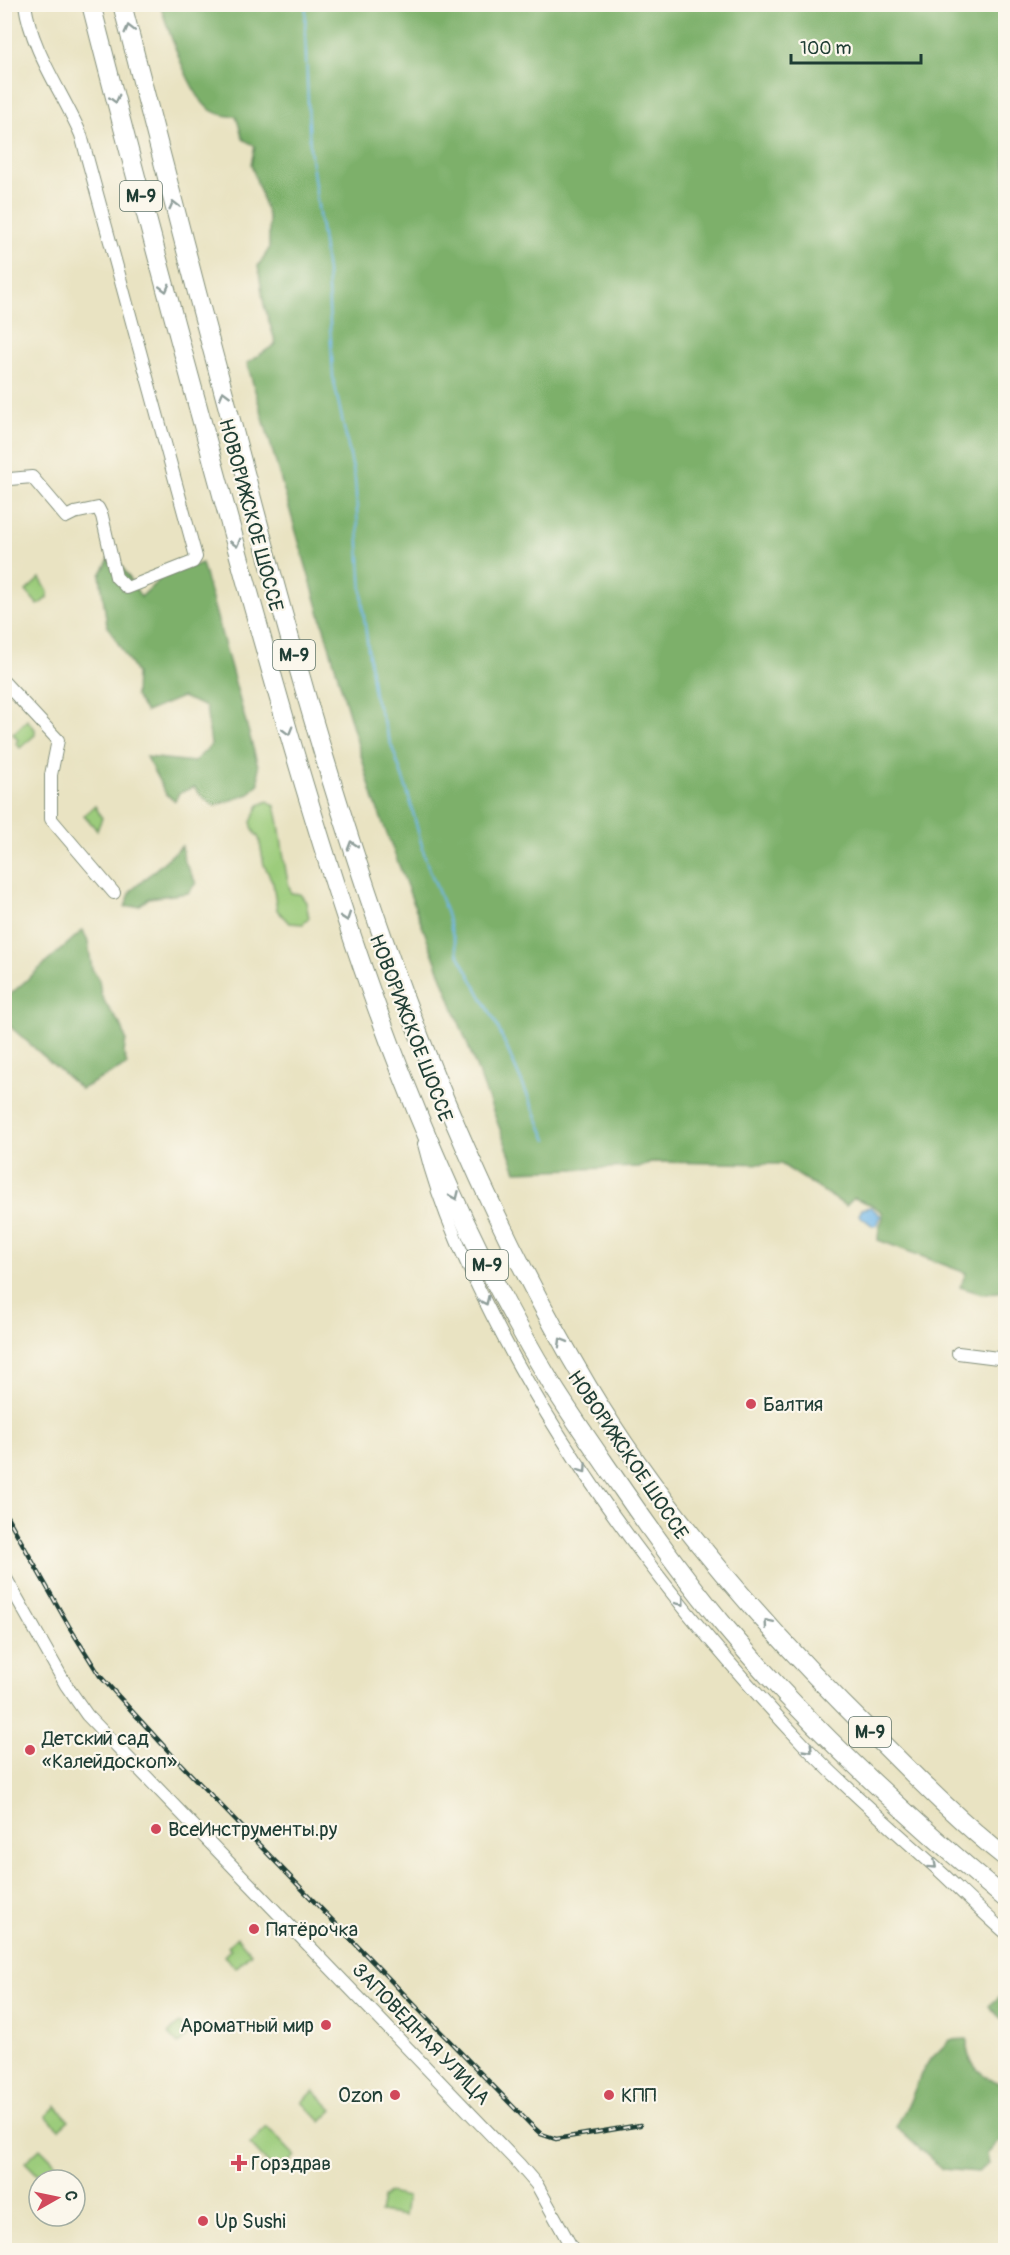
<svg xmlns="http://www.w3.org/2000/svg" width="1010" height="2255" font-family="Pangolin,sans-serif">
<rect width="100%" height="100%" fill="#fbf7ec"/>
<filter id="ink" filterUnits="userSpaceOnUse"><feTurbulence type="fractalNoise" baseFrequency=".0167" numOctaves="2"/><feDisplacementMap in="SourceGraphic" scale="12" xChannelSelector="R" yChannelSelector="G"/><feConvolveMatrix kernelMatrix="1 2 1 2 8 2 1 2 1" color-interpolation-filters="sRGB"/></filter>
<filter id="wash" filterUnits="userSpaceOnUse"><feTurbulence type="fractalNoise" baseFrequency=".008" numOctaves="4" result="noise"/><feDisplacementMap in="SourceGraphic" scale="24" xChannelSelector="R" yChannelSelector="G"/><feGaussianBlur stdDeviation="1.35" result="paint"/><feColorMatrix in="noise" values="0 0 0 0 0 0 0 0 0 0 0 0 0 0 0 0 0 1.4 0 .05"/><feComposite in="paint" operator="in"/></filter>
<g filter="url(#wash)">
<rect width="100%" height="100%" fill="#e9e3c2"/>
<!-- green -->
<g fill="#9ccc7b" stroke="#5e8458" stroke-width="1.5">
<polygon points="40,578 48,592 47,598 38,605 26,591"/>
<polygon points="27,720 35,729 35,735 20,748 16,743 18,740 13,734"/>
<path d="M268,801L275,806C283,834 282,864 291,893L300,894L306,902L309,918L303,924L289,923L277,910L273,883L264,865L259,838L253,830L251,822L259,805Z"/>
<polygon points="95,806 102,818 97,830 84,815"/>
<polygon points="237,1937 251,1953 236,1968 224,1956 231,1949 228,1946"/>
<polygon points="179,2023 189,2034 178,2045 168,2034"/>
<polygon points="314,2091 333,2110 321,2122 302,2102"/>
<polygon points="56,2106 69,2120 59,2129 46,2116"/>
<polygon points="267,2127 295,2156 277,2173 250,2144"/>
<polygon points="40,2148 57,2165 42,2179 25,2162"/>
<polygon points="388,2193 407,2197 404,2216 380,2212 383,2198"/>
</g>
<!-- forest -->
<g fill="#7db06b" stroke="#4e7650" stroke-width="1.5">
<path d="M160,5H1005V1291L982,1294L960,1287L966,1273L878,1240L879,1228L883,1218L882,1212L872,1205L854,1198L846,1206L781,1164L651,1162L639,1167L516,1171L374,800L247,363L276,344L264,305L258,266L269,249V219L251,164L255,146L243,139L236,116C224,117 211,113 203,103C184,79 170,33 160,5Z"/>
<polygon points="113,552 141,597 162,577 202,563 258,766 259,783 249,794 214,806 202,797 194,787 179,793 175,801 166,794 146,757 194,762 211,745 206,707 182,697 146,712 135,696 136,673 107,625 100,575"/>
<polygon points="182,846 184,860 196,883 188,893 149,898 139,906 125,907 131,891"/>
<polygon points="83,930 88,942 92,969 99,980 101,994 107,1006 122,1027 126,1039 124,1053 127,1065 81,1089 5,1022 4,1000"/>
<polygon points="1005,1992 1005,2023 989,2006"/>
<path d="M967,2039C965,2064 981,2076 1003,2085L1005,2099V2139L999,2142L987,2154L989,2164L978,2172L942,2169L896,2127L910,2101L921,2074L929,2061L950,2040Z"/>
</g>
<!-- water -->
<polygon fill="#72b8e9" stroke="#487a8e" stroke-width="1.5" points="871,1207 881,1216 877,1225 873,1226 859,1215 862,1209"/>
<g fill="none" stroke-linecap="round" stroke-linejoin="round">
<!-- stream -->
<polyline stroke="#72b8e9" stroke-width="2" points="306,4 305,32 310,149 327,272 333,377 355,479 363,609 374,695 407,790 426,861 446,911 458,954 495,1021 547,1140"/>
</g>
</g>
<g filter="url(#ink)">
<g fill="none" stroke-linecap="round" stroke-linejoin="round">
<defs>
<g id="minor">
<path d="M4,483L10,479L32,477L66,517L74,513L98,508L102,516L116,577L127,588L193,562L196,557L81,135C63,93 31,50 25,4"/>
<polyline points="4,682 58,740 51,775 51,819 114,893"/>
<path d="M424,1144C440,1210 470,1273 501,1333C581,1486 689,1624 808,1749C851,1793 898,1833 944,1875C964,1894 984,1914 1006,1933"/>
<polyline points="958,1353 1006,1359"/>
<polyline points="4,1575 66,1685 87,1715 519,2164 537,2185 573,2250"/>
</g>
<g id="highway">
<path d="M91,4C140,196 192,387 245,578C321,852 403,1138 551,1383C574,1420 599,1455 623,1490C656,1538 690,1585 727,1629C810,1728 906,1816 1006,1899"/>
<path d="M122,4C166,175 210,344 256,514C337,818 426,1114 588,1387C663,1512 771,1634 875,1736C917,1778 959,1821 1006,1858"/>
</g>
</defs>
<!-- minor casing -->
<use href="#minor" stroke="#84907b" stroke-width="14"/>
<!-- highway casing -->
<use href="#highway" stroke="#84907b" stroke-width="20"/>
<!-- minor -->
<use href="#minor" stroke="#fff" stroke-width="12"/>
<!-- highway -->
<use href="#highway" stroke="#fff" stroke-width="18"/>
<defs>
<polyline id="rail" points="4,1511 70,1628 100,1676 172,1755 530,2124 541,2134 556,2139 640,2125"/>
</defs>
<!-- rail casing -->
<use href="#rail" stroke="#1f3d34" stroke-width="4.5"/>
<!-- rail -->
<use href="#rail" stroke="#fbf7ec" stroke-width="2" stroke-dasharray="7" stroke-linecap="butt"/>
</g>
<!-- one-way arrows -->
<defs><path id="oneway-chevron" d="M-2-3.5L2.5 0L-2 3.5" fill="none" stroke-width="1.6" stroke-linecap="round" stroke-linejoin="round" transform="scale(1.5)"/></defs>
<g stroke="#8f9e9a">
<use href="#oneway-chevron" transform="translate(129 29) rotate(-104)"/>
<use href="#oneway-chevron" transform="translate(115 99) rotate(75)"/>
<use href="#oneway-chevron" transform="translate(174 205) rotate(-104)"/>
<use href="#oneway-chevron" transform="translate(165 288) rotate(75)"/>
<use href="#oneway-chevron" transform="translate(224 395) rotate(-105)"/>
<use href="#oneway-chevron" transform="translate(236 543) rotate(75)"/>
<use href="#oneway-chevron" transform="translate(288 731) rotate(74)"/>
<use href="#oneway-chevron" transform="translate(352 845) rotate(-107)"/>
<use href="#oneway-chevron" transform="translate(346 917) rotate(71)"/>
<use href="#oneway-chevron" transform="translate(455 1196) rotate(66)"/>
<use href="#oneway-chevron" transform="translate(485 1301) rotate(65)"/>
<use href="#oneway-chevron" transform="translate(562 1342) rotate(-120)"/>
<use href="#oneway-chevron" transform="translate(583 1469) rotate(55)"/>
<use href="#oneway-chevron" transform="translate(681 1602) rotate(50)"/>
<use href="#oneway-chevron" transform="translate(768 1623) rotate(-131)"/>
<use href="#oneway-chevron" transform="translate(809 1749) rotate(46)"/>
<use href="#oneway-chevron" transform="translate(933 1865) rotate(42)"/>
</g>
</g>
<!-- markers -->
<g fill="#d1495b" stroke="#fbf7ec" stroke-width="2">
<circle cx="751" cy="1404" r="6"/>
<circle cx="30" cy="1750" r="6"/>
<circle cx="156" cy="1829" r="6"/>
<circle cx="254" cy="1929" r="6"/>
<circle cx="326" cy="2025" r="6"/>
<circle cx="395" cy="2095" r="6"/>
<circle cx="609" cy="2095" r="6"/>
<path d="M236 2154h6v6h6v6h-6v6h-6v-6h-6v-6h6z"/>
<circle cx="203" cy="2221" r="6"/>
</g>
<g text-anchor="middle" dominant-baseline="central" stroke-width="4.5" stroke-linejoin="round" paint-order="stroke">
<!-- shield labels -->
<g fill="#fbf7ec" stroke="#61756b" stroke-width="1.5">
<rect x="120" y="181" width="42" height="30" rx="4.5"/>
<rect x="273" y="640" width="42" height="30" rx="4.5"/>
<rect x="466" y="1250" width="42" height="30" rx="4.5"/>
<rect x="849" y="1717" width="42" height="30" rx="4.5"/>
</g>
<g font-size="18" font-weight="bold" fill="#1f3d34">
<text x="141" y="196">М-9</text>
<text x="294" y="655">М-9</text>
<text x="487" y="1265">М-9</text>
<text x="870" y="1732">М-9</text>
</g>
<!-- street labels -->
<g font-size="20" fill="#1f3d34" stroke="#fbf7ec">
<text transform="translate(251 515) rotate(75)">НОВОРИЖСКОЕ ШОССЕ</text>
<text transform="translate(411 1028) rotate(69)">НОВОРИЖСКОЕ ШОССЕ</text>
<text transform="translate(628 1455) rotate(56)">НОВОРИЖСКОЕ ШОССЕ</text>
<text transform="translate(421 2034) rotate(46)">ЗАПОВЕДНАЯ УЛИЦА</text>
</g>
<!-- poi labels -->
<g font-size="20" fill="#1f3d34" stroke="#fbf7ec" text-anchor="start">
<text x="763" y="1404">Балтия</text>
<text x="42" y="1738">Детский сад<tspan x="42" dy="23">«Калейдоскоп»</tspan></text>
<text x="168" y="1829">ВсеИнструменты.ру</text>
<text x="266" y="1929">Пятёрочка</text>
<text x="314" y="2025" text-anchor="end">Ароматный мир</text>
<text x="383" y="2095" text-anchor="end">Ozon</text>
<text x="621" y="2095">КПП</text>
<text x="251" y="2163">Горздрав</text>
<text x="215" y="2221">Up Sushi</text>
</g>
</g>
<!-- margin -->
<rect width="1010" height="2255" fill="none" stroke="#fbf7ec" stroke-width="24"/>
<!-- north arrow -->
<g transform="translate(57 2198) rotate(81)"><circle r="28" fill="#fbf7ec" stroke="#a3ada2" stroke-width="1.5"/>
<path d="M0-4.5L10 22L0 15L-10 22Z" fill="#d1495b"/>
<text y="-9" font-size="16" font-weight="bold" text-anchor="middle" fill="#1f3d34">С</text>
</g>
<!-- scale -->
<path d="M791 54v9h130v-9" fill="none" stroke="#1f3d34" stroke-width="3"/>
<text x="800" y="54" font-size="18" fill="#1f3d34" stroke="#fbf7ec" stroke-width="4.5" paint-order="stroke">100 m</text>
</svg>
